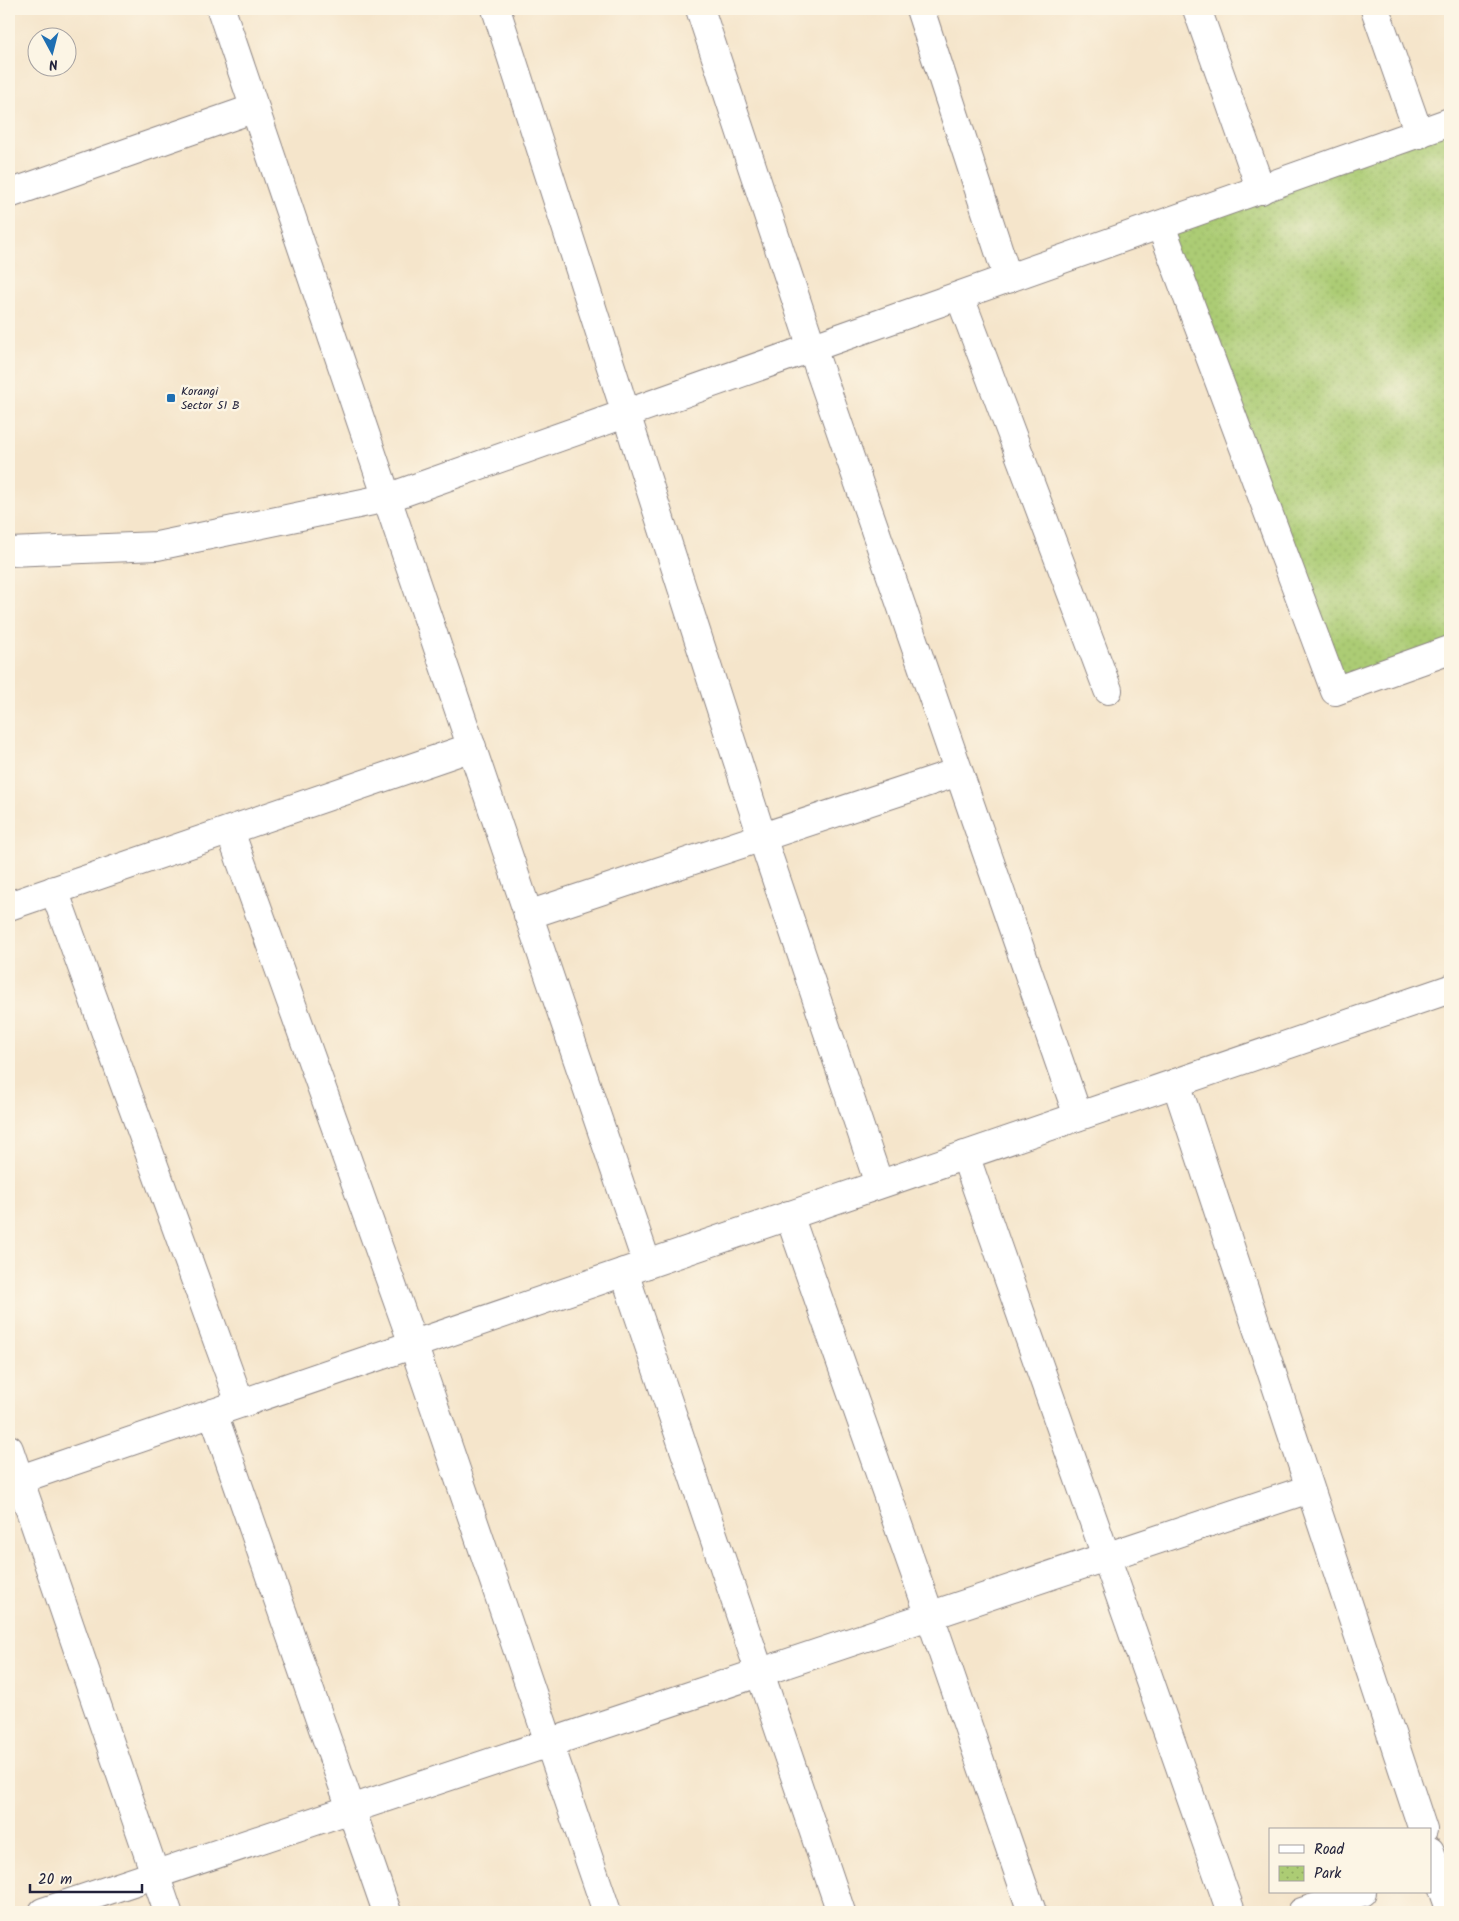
<svg xmlns="http://www.w3.org/2000/svg" width="1459" height="1921" font-family="Kalam,sans-serif">
<defs>
<pattern id="park-dots" width="8" height="8" patternUnits="userSpaceOnUse" patternTransform="scale(1.25)"><rect width="8" height="8" fill="#accc74"/><path d="M2 2h.1M6 6h.1" fill="none" stroke="#94af65" stroke-width="1.8" stroke-linecap="round"/></pattern>
</defs>
<rect width="100%" height="100%" fill="#fcf5e5"/>
<filter id="ink" filterUnits="userSpaceOnUse"><feTurbulence type="fractalNoise" baseFrequency=".02" numOctaves="2"/><feDisplacementMap in="SourceGraphic" scale="10" xChannelSelector="R" yChannelSelector="G"/><feConvolveMatrix kernelMatrix="1 2 1 2 8 2 1 2 1" color-interpolation-filters="sRGB"/></filter>
<filter id="wash" filterUnits="userSpaceOnUse"><feTurbulence type="fractalNoise" baseFrequency=".0096" numOctaves="4" result="noise"/><feDisplacementMap in="SourceGraphic" scale="20" xChannelSelector="R" yChannelSelector="G"/><feGaussianBlur stdDeviation="1.12" result="paint"/><feColorMatrix in="noise" values="0 0 0 0 0 0 0 0 0 0 0 0 0 0 0 0 0 1.4 0 .05"/><feComposite in="paint" operator="in"/></filter>
<g filter="url(#wash)">
<rect width="100%" height="100%" fill="#f5e5cb"/>
<!-- park -->
<polygon fill="url(#park-dots)" stroke="#677758" points="1450,122 1450,650 1335,691 1161,226"/>
</g>
<g filter="url(#ink)">
<g fill="none" stroke-linecap="round" stroke-linejoin="round">
<defs>
<g id="minor">
<polyline points="221,9 647,1264"/>
<polyline points="496,9 762,837 879,1184"/>
<polyline points="700,9 812,348 1078,1116"/>
<polyline points="920,9 1008,279"/>
<polyline points="1197,9 1261,190"/>
<polyline points="1375,9 1419,134"/>
<polyline points="9,194 255,108"/>
<polyline points="1161,226 1335,691 1450,650"/>
<polyline points="960,297 1108,690"/>
<polyline points="9,552 157,546 387,498 1450,122"/>
<polyline points="230,831 413,1344 607,1912"/>
<polyline points="54,890 240,1403"/>
<polyline points="9,906 472,747"/>
<polyline points="528,915 958,772"/>
<polyline points="1176,1083 1423,1830"/>
<polyline points="965,1155 1231,1912"/>
<polyline points="789,1215 930,1616 1032,1912"/>
<polyline points="624,1272 841,1912"/>
<polyline points="213,1413 387,1912"/>
<polyline points="9,1449 168,1912"/>
<polyline points="9,1483 1450,989"/>
<polyline points="1430,1851 1450,1909"/>
<polyline points="43,1912 1309,1489"/>
<polyline points="1302,1912 1362,1892"/>
</g>
</defs>
<!-- minor casing -->
<use href="#minor" stroke="#8c8483" stroke-width="30"/>
<!-- minor -->
<use href="#minor" stroke="#fff" stroke-width="28"/>
</g>
</g>
<!-- markers -->
<rect fill="#1f6fb2" stroke="#fcf5e5" stroke-width="2" x="166" y="393" width="10" height="10" rx="2.5"/>
<g text-anchor="middle" dominant-baseline="central" stroke-width="5" stroke-linejoin="round" paint-order="stroke">
<!-- poi labels -->
<g font-size="12" fill="#22223b" stroke="#fcf5e5" text-anchor="start">
<text x="181" y="391">Korangi<tspan x="181" dy="14">Sector 51 B</tspan></text>
</g>
</g>
<!-- margin -->
<rect width="1459" height="1921" fill="none" stroke="#fcf5e5" stroke-width="30"/>
<!-- legend -->
<rect x="1269" y="1828" width="162" height="65" fill="#fcf5e5" stroke="#a5a1a1"/>
<rect x="1279" y="1845" width="25" height="8" fill="#ffffff" stroke="#a5a1a1"/>
<text x="1314" y="1854" font-size="15" fill="#22223b">Road</text>
<rect x="1279" y="1866" width="25" height="15" fill="url(#park-dots)" stroke="#a5a1a1"/>
<text x="1314" y="1878" font-size="15" fill="#22223b">Park</text>
<!-- north arrow -->
<g transform="translate(52 52) rotate(173)"><circle r="24" fill="#fcf5e5" stroke="#a5a1a1"/>
<path d="M0-4L9 19L0 12L-9 19Z" fill="#1f6fb2"/>
<text y="-8" font-size="14" font-weight="bold" text-anchor="middle" fill="#22223b">N</text>
</g>
<!-- scale -->
<path d="M30 1884v8h112v-8" fill="none" stroke="#22223b" stroke-width="2.5"/>
<text x="38" y="1884" font-size="15" fill="#22223b" stroke="#fcf5e5" stroke-width="4" paint-order="stroke">20 m</text>
</svg>
